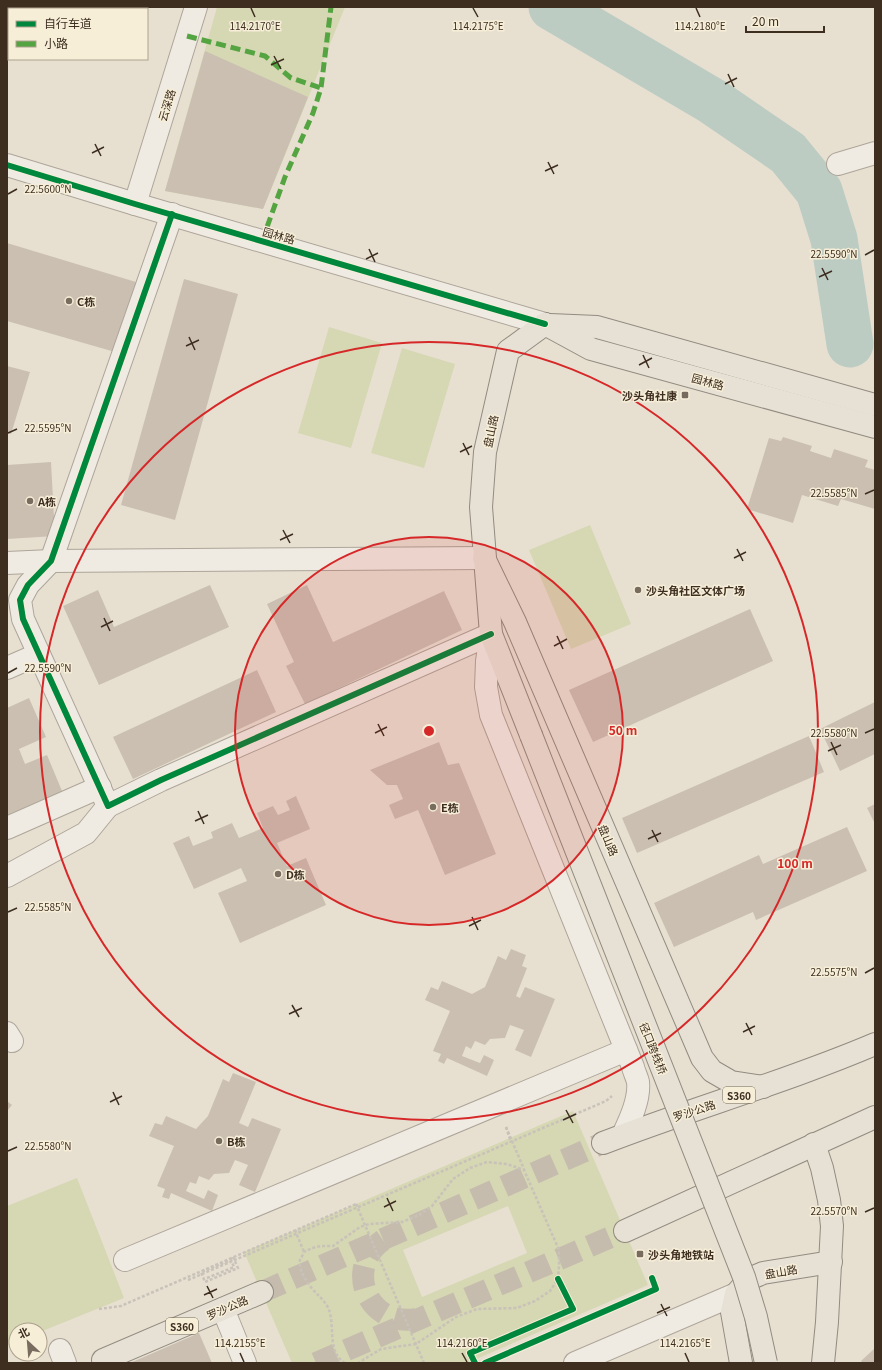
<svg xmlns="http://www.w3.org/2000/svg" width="882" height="1370" font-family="Georgia,'Noto Sans SC',serif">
<rect width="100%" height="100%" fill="#e7e0d1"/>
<!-- green -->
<g fill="#d6d7b3" fill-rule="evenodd">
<polygon points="217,7 345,7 263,209 165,191"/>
<polygon points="329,327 382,343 351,448 298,433"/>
<polygon points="402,348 455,364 424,468 371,453"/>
<polygon points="590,525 631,624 571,649 529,550"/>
<path d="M573,1111L648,1285L467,1363H292L244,1252ZM508,1206L527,1253L422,1297L403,1250Z"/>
<polygon points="77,1178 124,1298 40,1332 40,1330 16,1330 16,1342 7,1346 7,1206"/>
</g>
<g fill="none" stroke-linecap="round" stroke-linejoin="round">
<!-- river -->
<polyline stroke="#bcccc2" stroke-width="47" points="552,7 712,101 788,153 819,191 834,239 850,344"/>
</g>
<!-- building -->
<g fill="#cbbfb2">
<polygon points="205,51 308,97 263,209 165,191"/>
<polygon points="7,243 136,282 115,352 7,321"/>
<polygon points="184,279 238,294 175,520 121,505"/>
<polygon points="7,366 30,372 11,434 7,433"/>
<polygon points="783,437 812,446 810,451 831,458 834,449 868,460 865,467 875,470 875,509 841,499 838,506 802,495 793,523 747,509 769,438 781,441"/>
<polygon points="51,462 55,536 7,539 7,465"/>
<polygon points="210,585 229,627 99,685 63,606 98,590 114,627"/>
<polygon points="307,585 333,642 444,591 462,630 305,704 286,666 294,662 267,604"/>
<polygon points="750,609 773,661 593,742 569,690"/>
<polygon points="257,670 276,712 133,779 113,737"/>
<polygon points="29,698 46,737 19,749 25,764 47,755 62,791 7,815 7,708"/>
<polygon points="875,702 875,754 840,771 820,729"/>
<polygon points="809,736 824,772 637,853 622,818"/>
<polygon points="439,742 448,765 459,763 496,854 445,875 418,810 395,819 389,805 403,799 397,785 387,785 370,770"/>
<polygon points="296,796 310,829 277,843 287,866 306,858 326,905 240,943 218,893 247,881 241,868 194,889 173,843 189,836 193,846 213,838 211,832 232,823 239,838 263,828 257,813 273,806 278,815 290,810 286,801"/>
<polygon points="875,804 875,824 867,808"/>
<polygon points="847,827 867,871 756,920 753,912 674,947 654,903 759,855 763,864"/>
<polygon points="511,949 526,955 522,966 527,968 516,996 520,998 525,987 555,999 531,1057 515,1050 524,1030 510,1025 505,1038 490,1039 485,1045 475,1041 471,1049 466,1046 462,1056 480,1063 484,1055 494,1060 487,1076 447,1058 444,1064 438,1061 441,1054 433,1051 450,1011 425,1000 431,987 438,990 442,981 472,994 485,987 498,956 506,960"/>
<polygon points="233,1073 256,1082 239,1123 248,1127 252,1118 281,1129 255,1192 239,1185 248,1165 235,1160 229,1173 214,1174 209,1180 199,1176 196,1184 190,1182 186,1191 204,1199 208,1190 218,1195 212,1211 171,1193 169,1199 162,1197 165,1189 157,1186 174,1146 149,1136 155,1123 162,1125 166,1116 196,1129 208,1116 223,1079 229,1082"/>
<polygon points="7,1101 12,1105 7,1111"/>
<polygon points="199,1333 212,1363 130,1363"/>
<polygon points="875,1348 875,1363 863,1363 861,1361"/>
</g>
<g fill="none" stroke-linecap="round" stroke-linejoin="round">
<!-- major-tunnel -->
<g stroke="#c5bcae" stroke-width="22" stroke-dasharray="22 11" stroke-linecap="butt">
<path d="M383,1240C343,1268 368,1327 416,1319"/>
<polyline points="262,1292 603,1143"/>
<polyline points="316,1363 625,1231"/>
</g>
<defs>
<g id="minor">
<polyline points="838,164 875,153"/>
<polyline points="7,165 135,204 545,324"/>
<polyline points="135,204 196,7"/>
<polyline points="172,214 51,561 28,585 20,600 23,619 108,806 161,780 491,634"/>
<polyline points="7,563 51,561 484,558"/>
<path d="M491,634L487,661L486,687L491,715L633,1067C634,1072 637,1077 638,1082C640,1099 630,1120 623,1135"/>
<polyline points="7,668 39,654"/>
<polyline points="7,828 100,787"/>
<polyline points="7,876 86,833 108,806"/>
<polyline points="7,1033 12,1041"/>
<polyline points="125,1260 626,1050"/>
<polyline points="223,1309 245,1363"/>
<polyline points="60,1350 65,1363"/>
<polyline points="575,1363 736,1294"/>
</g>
<g id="major">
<polyline points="545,324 591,349 875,427"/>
<polyline points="550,325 597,327 875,405"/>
<polyline points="484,558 515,622 702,1058 712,1071 731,1082 763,1087"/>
<polyline points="531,735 491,634 481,507 485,452 508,351 545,324"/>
<path d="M603,1143C693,1108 786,1082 875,1044"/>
<polyline points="814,1144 822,1168 829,1200 832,1226 827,1322 823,1363"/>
<polyline points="625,1231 875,1117"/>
<polyline points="103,1360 262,1292"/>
<polyline points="741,1363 732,1312 736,1294 749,1279 763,1273 831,1262"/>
</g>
</defs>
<!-- minor casing -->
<use href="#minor" stroke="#ada599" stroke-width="24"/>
<!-- major casing -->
<use href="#major" stroke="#928b80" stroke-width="24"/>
<!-- path -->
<g stroke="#c8c2b9" stroke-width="2.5" stroke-dasharray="3 2" stroke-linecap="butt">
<polyline points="506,1127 511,1142"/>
<polyline points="188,1280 606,1101 612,1096"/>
<polyline points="99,1309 121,1306 356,1204"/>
</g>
<!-- minor -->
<use href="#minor" stroke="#efebe3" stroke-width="22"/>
<!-- major -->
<use href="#major" stroke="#e6e1d4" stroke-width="22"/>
<defs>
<polyline id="major-bridge" points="531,735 744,1277 756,1317 766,1363"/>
</defs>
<!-- major-bridge casing -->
<use href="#major-bridge" stroke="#928b80" stroke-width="24" stroke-linecap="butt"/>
<!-- path-bridge -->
<g stroke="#c8c2b9" stroke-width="2.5" stroke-dasharray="3 2" stroke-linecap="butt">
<polyline points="506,1127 524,1169"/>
<polyline points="356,1204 424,1363"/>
<polyline points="295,1230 304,1252"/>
<polyline points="207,1278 234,1267 231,1260 201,1272 205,1282 238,1268 233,1257"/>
<path d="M345,1363C327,1353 335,1326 329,1310C327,1304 322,1299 318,1295C310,1287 298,1272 300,1260C301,1258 303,1255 304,1252L312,1248L321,1246H333L360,1227L369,1224L402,1222L419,1215L432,1206L453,1179L470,1168L487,1162L507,1164L524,1170L559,1250V1266L558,1279L550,1291L535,1301L517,1308L477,1309L456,1317L416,1344L381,1349L358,1363"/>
</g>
<!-- major-bridge -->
<use href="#major-bridge" stroke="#e6e1d4" stroke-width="22"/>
<!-- quiet -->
<g stroke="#54a441" stroke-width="5" stroke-dasharray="10 5" stroke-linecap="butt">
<polyline points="187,36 265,56 291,78 321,88"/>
<polyline points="262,241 285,177 313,113 321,88 331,7"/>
</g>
<defs>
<g id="cycleway">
<polyline points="7,165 135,204 545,324"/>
<polyline points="172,214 51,561 28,585 20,600 23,619 108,806 161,780 491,634"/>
<polyline points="475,1363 470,1353 573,1309 558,1279"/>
<polyline points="485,1363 656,1289 652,1278"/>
</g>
</defs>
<!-- cycleway casing -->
<use href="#cycleway" stroke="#f7eed8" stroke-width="8"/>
<!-- cycleway -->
<use href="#cycleway" stroke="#00873e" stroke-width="6"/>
</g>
<!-- ticks -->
<path fill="none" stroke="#3d2e20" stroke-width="1.5" d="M251,8L255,17M473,8L478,17M696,8L700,17M274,56L281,69M271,65L284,59M728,74L734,87M725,84L737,78M95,144L101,156M92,153L104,147M548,162L554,174M545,171L558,165M8,194L17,189M369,249L375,262M865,255L874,250M366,259L378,253M822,268L828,280M819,277L832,271M189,337L195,350M186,346L199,340M643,355L649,368M639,365L652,358M8,433L17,429M463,443L469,455M460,452L472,446M865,494L874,490M283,530L290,543M280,540L293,534M737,549L743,561M734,558L746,552M104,618L110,631M101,627L113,621M557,636L563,649M554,646L567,639M8,673L17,668M378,724L384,736M375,733L387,727M865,733L874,729M831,742L837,755M828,751L841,745M198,811L204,824M195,821L208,815M652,830L658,842M648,839L661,833M8,912L17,908M472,917L478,930M469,926L481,920M865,973L874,968M292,1005L299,1017M289,1014L302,1008M746,1023L752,1035M743,1032L755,1026M113,1092L119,1105M110,1102L122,1096M566,1110L573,1123M563,1120L576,1114M8,1151L17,1147M387,1198L393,1211M384,1207L396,1201M865,1212L874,1208M207,1286L213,1298M204,1295L217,1289M661,1304L667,1316M657,1313L670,1307M240,1353L244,1362M462,1353L467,1362M685,1353L689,1362"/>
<!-- distance rings -->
<circle cx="429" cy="731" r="194" fill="#d62828" fill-opacity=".12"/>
<g fill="none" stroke="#d62828" stroke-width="2">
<circle cx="429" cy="731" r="194"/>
<circle cx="429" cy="731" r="389"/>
</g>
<!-- markers -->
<g fill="#786c5e" stroke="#f7eed8" stroke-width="1.5">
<circle cx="69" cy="301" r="4"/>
<rect x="681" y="391" width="8" height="8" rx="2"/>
<circle cx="30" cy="501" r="4"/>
<circle cx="638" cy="590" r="4"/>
<circle cx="433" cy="807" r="4"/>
<circle cx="278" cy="874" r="4"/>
<circle cx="219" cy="1141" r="4"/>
<rect x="636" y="1250" width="8" height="8" rx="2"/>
</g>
<g text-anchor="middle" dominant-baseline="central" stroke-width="3" stroke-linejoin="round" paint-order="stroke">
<!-- shield labels -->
<g fill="#f7eed8" stroke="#756857" stroke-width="1">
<rect x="723" y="1087" width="32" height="16" rx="3"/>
<rect x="166" y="1318" width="32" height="16" rx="3"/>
</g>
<g font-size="10" font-weight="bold" fill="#3d2e20">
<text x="739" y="1095">S360</text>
<text x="182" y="1326">S360</text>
</g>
<!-- street labels -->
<g font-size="11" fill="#3d2e20" stroke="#f7eed8">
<text transform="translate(166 105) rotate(-73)">云深路</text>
<text transform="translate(279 235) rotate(16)">园林路</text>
<text transform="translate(708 381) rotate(15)">园林路</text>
<text transform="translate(490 431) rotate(-78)">盘山路</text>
<text transform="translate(609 840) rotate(67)">盘山路</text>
<text transform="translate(654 1048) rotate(68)">径口跨线桥</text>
<text transform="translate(694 1110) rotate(-18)">罗沙公路</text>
<text transform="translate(781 1271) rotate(-10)">盘山路</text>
<text transform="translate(227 1307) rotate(-23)">罗沙公路</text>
</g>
<!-- poi labels -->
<g font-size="11" font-weight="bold" fill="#3d2e20" stroke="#f7eed8" text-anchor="start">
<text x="77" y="301">C栋</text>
<text x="677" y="395" text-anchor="end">沙头角社康</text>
<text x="38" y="501">A栋</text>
<text x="646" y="590">沙头角社区文体广场</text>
<text x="441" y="807">E栋</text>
<text x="286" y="874">D栋</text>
<text x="227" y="1141">B栋</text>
<text x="648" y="1254">沙头角地铁站</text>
</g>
</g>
<g font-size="10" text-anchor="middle" fill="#3d2e20" stroke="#f7eed8" stroke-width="3" stroke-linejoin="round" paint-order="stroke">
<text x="255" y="30">114.2170°E</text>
<text x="478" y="30">114.2175°E</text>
<text x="700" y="30">114.2180°E</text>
<text x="48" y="193">22.5600°N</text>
<text x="834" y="258">22.5590°N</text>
<text x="48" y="432">22.5595°N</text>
<text x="834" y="497">22.5585°N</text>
<text x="48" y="672">22.5590°N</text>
<text x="834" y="737">22.5580°N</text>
<text x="48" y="911">22.5585°N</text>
<text x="834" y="976">22.5575°N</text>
<text x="48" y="1150">22.5580°N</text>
<text x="834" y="1215">22.5570°N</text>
<text x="240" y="1347">114.2155°E</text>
<text x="462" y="1347">114.2160°E</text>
<text x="685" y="1347">114.2165°E</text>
</g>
<circle cx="429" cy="731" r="6" fill="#d62828" stroke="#f7eed8" stroke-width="2"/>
<g font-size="12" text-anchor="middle" font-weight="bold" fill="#d62828" stroke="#f7eed8" stroke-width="3" stroke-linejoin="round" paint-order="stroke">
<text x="623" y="735">50 m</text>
<text x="795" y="868">100 m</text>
</g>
<!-- border -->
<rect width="882" height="1370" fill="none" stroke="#3d2e20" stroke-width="16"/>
<!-- legend -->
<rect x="8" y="8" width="140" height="52" fill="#f7eed8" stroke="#ada18e"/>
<rect x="16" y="21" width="20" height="6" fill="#00873e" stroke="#ada18e"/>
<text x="44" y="28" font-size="12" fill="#3d2e20">自行车道</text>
<rect x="16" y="41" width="20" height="6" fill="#54a441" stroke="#ada18e"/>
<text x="44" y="48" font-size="12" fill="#3d2e20">小路</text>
<!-- north arrow -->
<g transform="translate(28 1342) rotate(334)"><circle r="19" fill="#f7eed8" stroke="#ada18e"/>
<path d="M0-3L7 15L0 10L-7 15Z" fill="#786c5e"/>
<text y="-6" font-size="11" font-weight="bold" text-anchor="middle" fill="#3d2e20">北</text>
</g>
<!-- scale -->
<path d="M746 26v6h78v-6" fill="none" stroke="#3d2e20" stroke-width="2"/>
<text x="752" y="26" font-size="12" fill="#3d2e20" stroke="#f7eed8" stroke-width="3" paint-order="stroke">20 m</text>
</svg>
